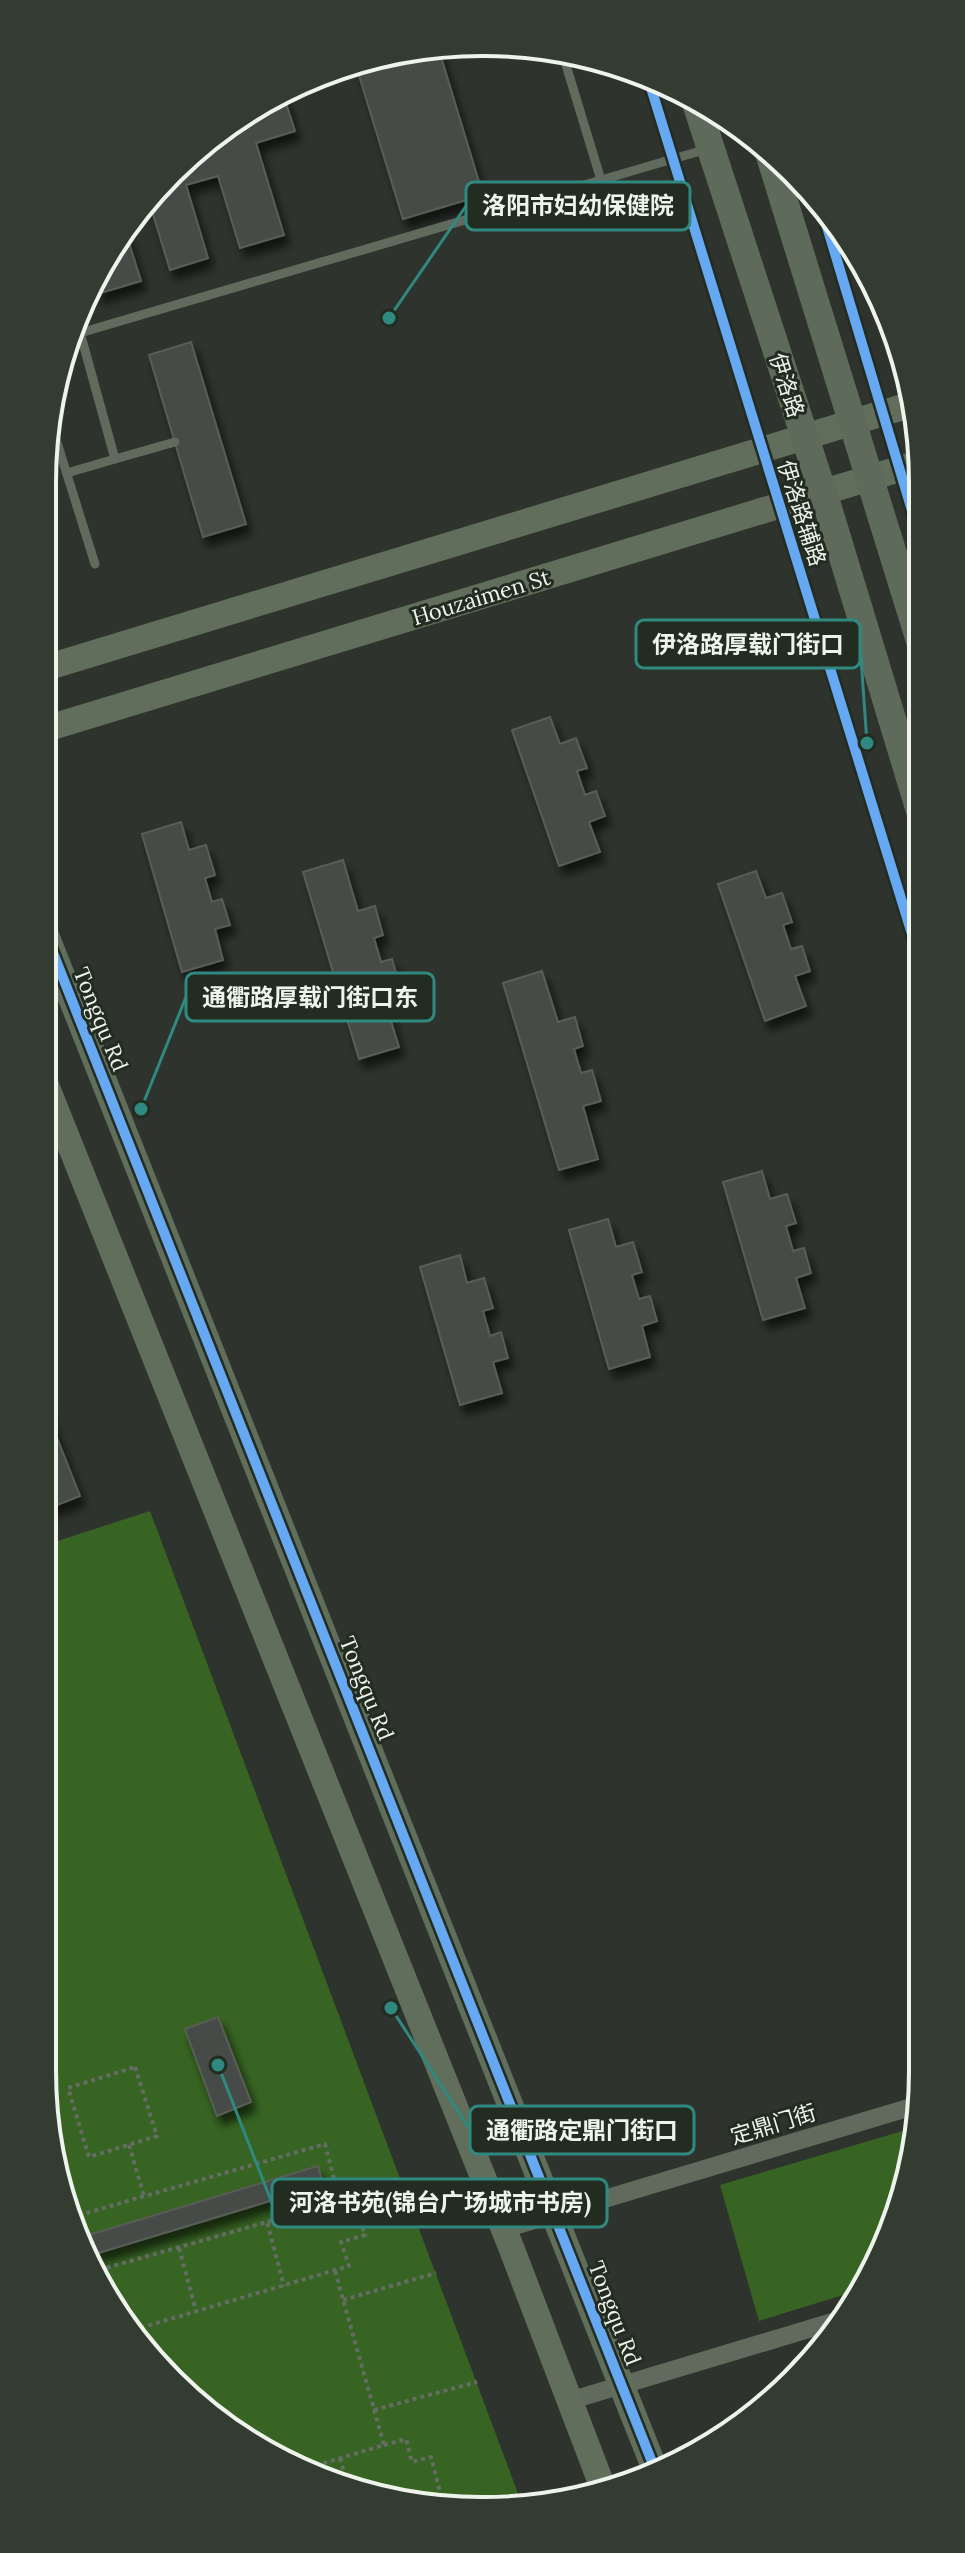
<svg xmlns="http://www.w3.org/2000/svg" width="965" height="2553" font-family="Lora,'Noto Sans SC',serif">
<defs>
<filter id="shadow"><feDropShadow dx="5" dy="9" stdDeviation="4" flood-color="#0009"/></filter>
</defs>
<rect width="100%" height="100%" fill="#2e332d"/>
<!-- green -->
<g fill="#376423">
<polygon points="150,1511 522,2504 425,2507 263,2452 151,2361 66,2213 42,2070 42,1546"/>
<polygon points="916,2127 908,2185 856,2291 759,2321 720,2185"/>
</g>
<!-- building -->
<g fill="#474b46" stroke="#585d57" stroke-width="2" filter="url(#shadow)">
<polygon points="425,46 438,47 483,195 403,219 357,69"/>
<polygon points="283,94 295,131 256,143 284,235 240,248 218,176 186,185 208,258 170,270 149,201 263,101"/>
<polygon points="125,230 141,281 97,294 96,290"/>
<polygon points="191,342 246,524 203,537 149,355"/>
<polygon points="550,717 560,744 576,738 587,768 577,771 585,795 596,791 605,816 589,822 600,852 559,866 512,730"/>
<polygon points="181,822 189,850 206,845 215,875 205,878 212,902 222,899 230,925 215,929 223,960 182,972 142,834"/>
<polygon points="343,860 358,911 375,906 383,935 374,938 381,962 392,959 401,990 383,995 399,1047 359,1059 303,872"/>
<polygon points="756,871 766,898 782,893 792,922 783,925 791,949 802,946 810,971 795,976 806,1006 765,1021 718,884"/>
<polygon points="542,971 558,1022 575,1017 583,1046 574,1049 581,1073 592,1070 601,1101 583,1106 598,1159 559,1170 503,983"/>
<polygon points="762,1171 770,1199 787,1194 796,1223 786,1226 793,1251 804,1248 811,1273 796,1278 805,1308 763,1320 723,1182"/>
<polygon points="608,1219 616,1247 633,1242 642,1272 632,1275 639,1299 650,1296 657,1321 642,1326 650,1357 609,1369 569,1230"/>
<polygon points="460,1255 467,1283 484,1278 493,1308 483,1311 490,1336 501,1332 508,1358 493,1362 502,1393 460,1405 420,1267"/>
<polygon points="42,1400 80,1496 42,1511"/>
<polygon points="218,2017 251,2102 217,2116 185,2029"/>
<polygon points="318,2166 323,2185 95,2254 89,2235"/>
</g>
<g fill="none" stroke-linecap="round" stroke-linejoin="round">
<!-- path -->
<g stroke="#656c63" stroke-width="4" stroke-dasharray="4 4" stroke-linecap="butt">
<polygon points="135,2067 157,2136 89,2157 68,2088"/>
<polyline points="129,2145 144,2196"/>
<polyline points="84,2244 76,2216 325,2144 340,2201"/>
<polyline points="179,2248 196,2311"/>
<polyline points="99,2270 267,2222 284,2286"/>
<polyline points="343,2300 436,2273"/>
<polyline points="133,2330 349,2266 341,2242 365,2235 353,2197 267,2222"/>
<polyline points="374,2410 477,2382"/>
<polyline points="384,2445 406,2439 412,2462 431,2457 442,2500 421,2506"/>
<polyline points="340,2458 346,2480"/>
<polyline points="308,2468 384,2445 335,2271"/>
</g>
<!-- lane -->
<g stroke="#606b5d" stroke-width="9">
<polyline points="563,55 601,180"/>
<polyline points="78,325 115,459 175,442"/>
<polyline points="73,335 707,149"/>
<polyline points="50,420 95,564"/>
<polyline points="67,473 115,459"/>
</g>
<!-- street -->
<g stroke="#606b5d" stroke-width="18">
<polyline points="504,2229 918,2105"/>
<polyline points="569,2401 842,2319"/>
</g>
<!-- secondary -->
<g stroke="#616e5c" stroke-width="26">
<polyline points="42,669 913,404"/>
<polyline points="42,730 919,463"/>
<polyline points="42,925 654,2467"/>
<polyline points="42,1075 511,2247 603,2488"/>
</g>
<!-- primary -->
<g stroke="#5e6b5a" stroke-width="28">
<polyline points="694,97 828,508 920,811"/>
<polyline points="770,156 920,641"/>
</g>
<defs>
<g id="cycleway">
<polyline points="648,78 920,960"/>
<polyline points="819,200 919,534"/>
<polyline points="42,925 654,2467"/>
</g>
</defs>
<!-- cycleway casing -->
<use href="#cycleway" stroke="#232c21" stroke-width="15"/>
<!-- cycleway -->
<use href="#cycleway" stroke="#66a8f1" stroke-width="10"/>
</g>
<g text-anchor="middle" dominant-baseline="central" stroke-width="6" stroke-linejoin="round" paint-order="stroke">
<!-- street labels -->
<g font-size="22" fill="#eef4ec" stroke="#232c21">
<text transform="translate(787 385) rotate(72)">伊洛路</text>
<text transform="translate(802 513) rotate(72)">伊洛路辅路</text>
<text transform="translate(481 597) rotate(-17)">Houzaimen St</text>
<text transform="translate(101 1019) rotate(68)">Tongqu Rd</text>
<text transform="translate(367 1688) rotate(68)">Tongqu Rd</text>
<text transform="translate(773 2124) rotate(-17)">定鼎门街</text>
<text transform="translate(615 2313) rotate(69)">Tongqu Rd</text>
</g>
</g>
<!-- crop -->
<path d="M0 0H965V2553H0ZM482 56H483A426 426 0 0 1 909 482V2071A426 426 0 0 1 483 2497H482A426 426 0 0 1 56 2071V482A426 426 0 0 1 482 56Z" fill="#333c31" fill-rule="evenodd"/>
<path fill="none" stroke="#eef4ec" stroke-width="4" d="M482 56H483A426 426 0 0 1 909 482V2071A426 426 0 0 1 483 2497H482A426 426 0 0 1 56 2071V482A426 426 0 0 1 482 56Z"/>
<!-- callouts -->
<path fill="none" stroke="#308981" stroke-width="3" d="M389 318L466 206M867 743L860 644M141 1109L186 997M391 2008L470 2130M218 2065L272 2203"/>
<g fill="#308981" stroke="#232c21" stroke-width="3">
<circle cx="389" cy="318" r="8"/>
<circle cx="867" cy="743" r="8"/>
<circle cx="141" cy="1109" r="8"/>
<circle cx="391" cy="2008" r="8"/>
<circle cx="218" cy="2065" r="8"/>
</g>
<g fill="#232c21" stroke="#308981" stroke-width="3">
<rect x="466" y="182" width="224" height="48" rx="8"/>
<rect x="636" y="620" width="224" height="48" rx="8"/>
<rect x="186" y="973" width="248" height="48" rx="8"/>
<rect x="470" y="2106" width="224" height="48" rx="8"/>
<rect x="272" y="2179" width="335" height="48" rx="8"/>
</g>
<g font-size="24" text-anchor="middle" font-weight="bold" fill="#eef4ec">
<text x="578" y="214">洛阳市妇幼保健院</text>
<text x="748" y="653">伊洛路厚载门街口</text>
<text x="310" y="1006">通衢路厚载门街口东</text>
<text x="582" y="2139">通衢路定鼎门街口</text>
<text x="440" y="2211">河洛书苑(锦台广场城市书房)</text>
</g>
</svg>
